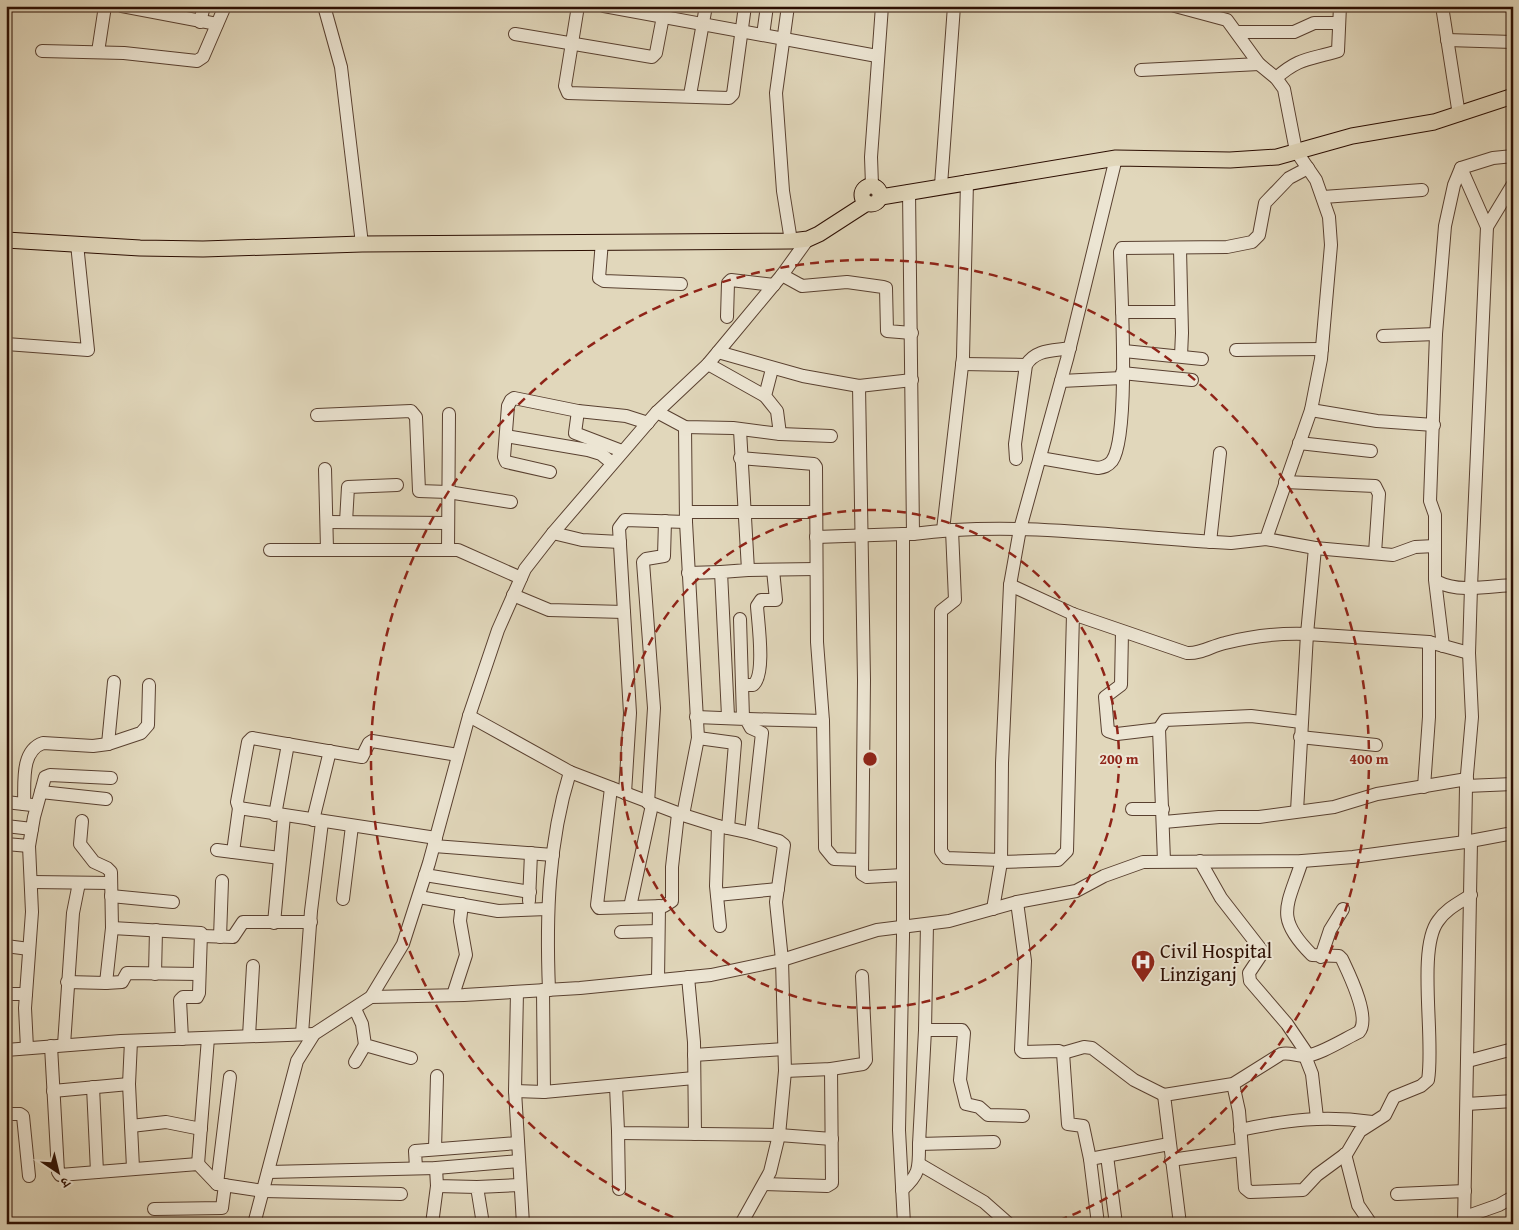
<svg xmlns="http://www.w3.org/2000/svg" width="1519" height="1230" font-family="'Gentium Book Plus','Noto Serif Devanagari',serif">
<rect width="100%" height="100%" fill="#e1d7bb"/>
<filter id="stains"><feTurbulence type="fractalNoise" baseFrequency=".004" numOctaves="4"/><feColorMatrix values="0 0 0 0 .2 0 0 0 0 .09 0 0 0 0 .02 0 0 0 .5 -.17"/></filter>
<radialGradient id="worn" r=".72"><stop offset=".6" stop-color="#630" stop-opacity="0"/><stop offset="1" stop-color="#630" stop-opacity=".3"/></radialGradient>
<g fill="none" stroke-linecap="round" stroke-linejoin="round">
<defs>
<g id="minor">
<polyline points="122,6 217,24"/>
<polyline points="324,6 341,67 362,244"/>
<polyline points="578,6 565,86 568,93 729,98 733,94 745,6"/>
<polyline points="604,6 877,56"/>
<polyline points="788,6 776,93 783,191 791,241"/>
<polyline points="1442,6 1459,115"/>
<polyline points="200,22 204,6"/>
<polyline points="1238,32 1294,32 1314,23 1338,23"/>
<polyline points="515,34 652,57 656,53 665,6"/>
<polyline points="763,35 767,6"/>
<polyline points="1447,40 1513,42"/>
<polyline points="42,51 124,53 197,61 203,57 225,6"/>
<polyline points="98,52 105,6"/>
<polyline points="1141,70 1259,64"/>
<path d="M1276,78C1300,57 1309,60 1338,51L1340,6"/>
<polyline points="690,95 706,6"/>
<polyline points="1461,168 1487,227"/>
<polyline points="872,185 871,157 882,6"/>
<polyline points="941,185 954,6"/>
<polyline points="1323,197 1422,190"/>
<polyline points="602,241 599,278 604,281 681,284"/>
<polyline points="1180,249 1182,333 1181,356"/>
<polyline points="782,275 802,286 847,282 883,287 886,288 887,331 912,333"/>
<polyline points="1122,312 1180,312"/>
<polyline points="727,317 728,283 731,280 774,285"/>
<polyline points="1383,336 1436,334"/>
<polyline points="6,344 88,350 77,244"/>
<polyline points="1236,350 1322,349"/>
<polyline points="1124,351 1202,359"/>
<polyline points="718,352 803,376 859,386 912,380"/>
<polyline points="708,364 765,396"/>
<polyline points="962,364 1026,365"/>
<polyline points="772,369 765,396 777,411 780,434"/>
<polyline points="1122,373 1192,380"/>
<polyline points="1061,381 1122,378"/>
<polyline points="859,386 864,680 862,874 867,877 903,875"/>
<polyline points="1311,410 1377,421 1434,425"/>
<polyline points="578,411 575,433 622,451"/>
<polyline points="657,412 685,427 733,428 780,434 831,436"/>
<polyline points="317,415 411,411 416,417 419,491 448,492 511,502"/>
<polyline points="506,436 588,450 601,454 612,463"/>
<polyline points="1299,443 1371,451"/>
<polyline points="740,458 814,464 816,467 817,642 823,721 825,843 825,848 834,859 862,860"/>
<path d="M1040,458L1098,468C1104,467 1108,466 1112,461C1130,436 1121,289 1120,252L1122,248L1227,247L1252,242L1259,235L1265,203L1289,178L1308,168"/>
<path d="M1016,459L1015,444L1026,365C1036,349 1053,351 1070,348"/>
<polyline points="325,469 327,549"/>
<polyline points="550,472 506,462 504,457 508,406 511,400 514,398 578,411 626,416 648,423"/>
<polyline points="1285,482 1375,486 1379,494 1375,553"/>
<polyline points="686,512 816,512"/>
<polyline points="327,522 448,523"/>
<polyline points="346,522 348,487 397,485"/>
<polyline points="943,530 963,357 967,181"/>
<polyline points="952,530 955,600 941,611 941,851 946,858 1001,860"/>
<polyline points="553,533 582,540 620,542"/>
<path d="M913,534C1019,520 1126,538 1231,543L1266,539L1311,410L1321,359L1331,245L1329,217L1316,180L1296,151L1284,89L1276,78L1259,64L1227,20L1175,6"/>
<polyline points="816,537 903,534"/>
<polyline points="1210,542 1220,453"/>
<polyline points="1315,548 1393,555 1415,547 1435,546"/>
<polyline points="270,550 458,550 521,578"/>
<polyline points="448,550 449,414"/>
<polyline points="748,570 816,569"/>
<polyline points="688,573 721,572"/>
<path d="M1438,582C1459,593 1491,586 1513,585"/>
<path d="M1010,585L1073,614L1187,653C1201,654 1211,646 1225,643C1252,636 1279,633 1307,634L1315,548L1266,539"/>
<polyline points="513,595 549,610 624,612"/>
<polyline points="740,619 743,718"/>
<polyline points="1122,632 1121,685 1105,697 1108,731 1117,734 1159,729"/>
<polyline points="1443,646 1435,580 1435,515 1430,501 1436,334 1445,226 1454,185 1461,168 1493,158 1513,156"/>
<path d="M744,685H753C766,675 758,623 757,606L761,600H776L773,570"/>
<polyline points="469,716 570,772 683,815 718,826 751,833 779,841 784,845 776,902 782,960 785,1071 779,1135 770,1172 741,1224"/>
<polyline points="728,716 721,572 748,570 740,430"/>
<polyline points="696,717 746,719 751,728 762,733 751,833"/>
<polyline points="748,719 823,721"/>
<polyline points="1300,737 1376,745"/>
<polyline points="698,738 735,743 728,828"/>
<polyline points="108,744 114,682"/>
<polyline points="1466,786 1513,784"/>
<polyline points="1424,787 1429,717 1429,642"/>
<polyline points="611,788 597,905 599,908 664,906 672,901 672,867 678,814"/>
<polyline points="41,792 106,799"/>
<polyline points="625,793 630,713 619,528 625,520 686,522"/>
<polyline points="6,802 32,805"/>
<polyline points="648,803 654,708 643,562 646,559 664,556 665,521"/>
<path d="M24,804C25,784 20,751 43,743L93,746L108,744L141,733L148,725L149,685"/>
<polyline points="1132,809 1163,809"/>
<polyline points="1297,811 1307,634 1429,642 1469,653"/>
<polyline points="275,815 288,744"/>
<polyline points="683,815 698,738 686,522 685,427"/>
<polyline points="313,820 330,751"/>
<polyline points="1164,822 1219,817 1259,817 1334,807 1377,794 1467,779"/>
<polyline points="6,826 32,829"/>
<polyline points="718,826 716,886 720,926"/>
<polyline points="436,838 239,808 237,802 248,742 252,738 362,757 369,743 372,741 458,755"/>
<polyline points="1465,842 1466,786 1472,717 1469,653 1471,587 1487,227 1513,184"/>
<polyline points="6,844 29,846"/>
<polyline points="434,846 553,855"/>
<polyline points="217,850 280,858"/>
<polyline points="233,852 239,808"/>
<polyline points="1164,861 1159,729 1165,720 1251,716 1301,722"/>
<polyline points="1200,861 1221,898 1263,952 1249,973 1250,981 1287,1024 1308,1055"/>
<polyline points="1001,862 1058,860 1067,851 1073,614"/>
<polyline points="425,875 530,892"/>
<polyline points="32,882 111,883"/>
<polyline points="717,895 778,889"/>
<polyline points="111,896 173,902"/>
<polyline points="419,897 498,911 547,909"/>
<polyline points="343,899 352,826"/>
<polyline points="529,901 531,853"/>
<polyline points="1017,902 1025,961 1021,1050 1023,1052 1059,1051 1063,1053 1068,1124 1083,1126 1090,1159"/>
<polyline points="630,907 652,805"/>
<polyline points="993,909 1001,862 1002,763 1010,585 1020,529 1067,359 1116,158"/>
<polyline points="274,923 284,816"/>
<polyline points="927,924 925,1030 919,1144 994,1142"/>
<polyline points="112,928 201,933 199,993 197,997 183,997 180,1000 182,1039"/>
<polyline points="621,932 658,931"/>
<polyline points="202,936 233,937 243,922 311,922"/>
<polyline points="220,937 222,881"/>
<polyline points="6,946 29,949"/>
<polyline points="1321,957 1330,930 1343,909"/>
<polyline points="155,974 156,930"/>
<polyline points="688,977 694,1042 695,1134"/>
<polyline points="658,980 659,906"/>
<polyline points="67,982 106,983 112,928 111,872 107,868 94,862 80,844 82,821"/>
<polyline points="106,983 122,982 127,973 199,974"/>
<polyline points="543,990 544,1092"/>
<path d="M549,990C546,916 548,843 570,772"/>
<polyline points="517,992 515,1091 523,1224"/>
<polyline points="6,994 26,994"/>
<polyline points="453,995 466,955 460,921 462,904"/>
<polyline points="371,997 464,995 580,988 711,975 782,960 877,930 949,921 1017,902 1076,891 1104,876 1143,862 1302,861 1353,857 1465,842 1513,833"/>
<polyline points="355,1009 362,1024 365,1045 411,1058"/>
<polyline points="925,1030 962,1030 964,1033 960,1080 966,1104 979,1107 988,1115 1023,1116"/>
<polyline points="302,1034 311,911 322,822"/>
<polyline points="249,1036 253,966"/>
<polyline points="131,1041 129,1084 133,1168"/>
<polyline points="64,1045 73,913 79,883"/>
<polyline points="51,1046 58,1172 60,1175 198,1164 217,1184 263,1191 401,1194"/>
<polyline points="27,1048 25,1008 32,912 29,846 34,817 45,777 50,775 111,778"/>
<polyline points="6,1050 121,1041 314,1034"/>
<polyline points="1063,1053 1084,1047 1092,1048 1134,1080 1164,1095"/>
<polyline points="694,1055 784,1049"/>
<polyline points="1305,1056 1312,1074 1317,1118"/>
<polyline points="1468,1061 1513,1049"/>
<polyline points="355,1062 365,1045"/>
<polyline points="785,1071 831,1069 863,1064 866,1060 862,976"/>
<path d="M1233,1084L1239,1111L1245,1188L1250,1192L1303,1190L1317,1175L1347,1153L1360,1131L1385,1115L1394,1097L1421,1086L1428,1080C1435,1041 1417,949 1438,921C1446,909 1459,903 1471,895"/>
<polyline points="616,1086 618,1131 620,1133 779,1135 832,1139"/>
<polyline points="93,1087 97,1172"/>
<polyline points="53,1091 129,1084"/>
<polyline points="515,1091 544,1092 694,1078"/>
<polyline points="1467,1104 1513,1101"/>
<polyline points="6,1114 20,1114 23,1116 29,1176"/>
<polyline points="131,1126 166,1122 201,1129"/>
<path d="M1240,1130C1287,1120 1324,1115 1372,1122"/>
<polyline points="618,1131 619,1189"/>
<polyline points="435,1149 437,1076"/>
<polyline points="1345,1154 1358,1205 1371,1224"/>
<polyline points="1107,1156 1116,1224"/>
<polyline points="1171,1160 1241,1150"/>
<polyline points="198,1164 208,1038"/>
<polyline points="919,1164 984,1202 1009,1224"/>
<polyline points="416,1168 415,1151 518,1143"/>
<polyline points="436,1168 437,1186 477,1187 483,1224"/>
<polyline points="268,1172 436,1168 519,1161"/>
<polyline points="217,1184 230,1077"/>
<polyline points="764,1184 827,1186 832,1183 831,1069"/>
<polyline points="477,1187 520,1185"/>
<path d="M902,1190C920,1174 919,1168 919,1144"/>
<polyline points="1397,1194 1465,1191"/>
<polyline points="154,1209 222,1208 225,1185"/>
<polyline points="1465,1217 1499,1205 1513,1197"/>
<polyline points="254,1224 297,1061 314,1034 371,997 403,944 429,863 469,716 498,630 525,569 553,533 657,412 708,364 782,275 808,239"/>
<polyline points="432,1224 437,1186"/>
<polyline points="904,1224 899,1130 903,937 903,534 913,534 909,191"/>
<polyline points="1098,1224 1090,1159 1169,1144"/>
<path d="M1180,1224L1164,1095L1233,1084L1281,1054C1290,1052 1296,1056 1304,1056C1318,1056 1346,1038 1359,1032C1371,1018 1349,974 1342,959L1339,956L1312,955C1274,917 1287,907 1302,861"/>
<polyline points="1464,1224 1471,841"/>
</g>
<g id="major">
<circle cx="871" cy="195" r="9"/>
<polyline points="881,197 1116,158 1230,160 1277,157 1352,136 1434,122 1513,96"/>
<polyline points="6,240 140,248 203,249 362,244 791,241 808,239 819,234 867,203"/>
</g>
</defs>
<!-- minor casing -->
<use href="#minor" stroke="#594030" stroke-width="14"/>
<!-- major casing -->
<use href="#major" stroke="#2c0e02" stroke-width="17"/>
<!-- minor -->
<use href="#minor" stroke="#ece5d3" stroke-width="12"/>
<!-- major -->
<use href="#major" stroke="#e1d7bb" stroke-width="15"/>
</g>
<!-- distance rings -->
<g fill="none" stroke="#8f2418" stroke-width="2.5" stroke-dasharray="9 6">
<circle cx="870" cy="759" r="249"/>
<path d="M687 1223A499 499 0 1 1 1053 1223"/>
</g>
<!-- icons -->
<defs>
<symbol id="hospital-pin" viewBox="-11 -11 22 30"><path d="M0 17L-7.5 6A9.5 9.5 0 1 1 7.5 6Z" fill="#8f2418" stroke="#ece5d3"/><path d="M-5-5h3v3.5h4V-5h3V5h-3V1.5h-4V5h-3Z" fill="#fff"/></symbol>
</defs>
<g fill-rule="evenodd">
<use href="#hospital-pin" x="1129" y="948" width="28" height="38"/>
</g>
<g text-anchor="middle" dominant-baseline="central" stroke-width="4" stroke-linejoin="round" paint-order="stroke">
<!-- poi labels -->
<g font-size="20" fill="#2c0e02" stroke="#ece5d3" text-anchor="start">
<text x="1160" y="950">Civil Hospital<tspan x="1160" dy="23">Linziganj</tspan></text>
</g>
</g>
<circle cx="870" cy="759" r="8" fill="#8f2418" stroke="#ece5d3" stroke-width="2.5"/>
<g font-size="15" text-anchor="middle" font-weight="bold" fill="#8f2418" stroke="#ece5d3" stroke-width="4" stroke-linejoin="round" paint-order="stroke">
<text x="1119" y="764">200 m</text>
<text x="1369" y="764">400 m</text>
</g>
<!-- margin -->
<rect width="1519" height="1230" fill="none" stroke="#e1d7bb" stroke-width="25"/>
<rect x="8" y="8" width="1504" height="1215" fill="none" stroke="#2c0e02" stroke-width="2.5"/>
<rect x="12" y="12" width="1494" height="1205" fill="none" stroke="#2c0e02"/>
<!-- north arrow -->
<g transform="translate(58 1172) rotate(145)" stroke="#ece5d3" stroke-width="4" paint-order="stroke">
<path d="M0-4L9 19L0 12L-9 19Z" fill="#2c0e02"/>
<text y="-8" font-size="14" font-weight="bold" text-anchor="middle" fill="#2c0e02">उ</text>
</g>
<rect width="100%" height="100%" filter="url(#stains)"/>
<rect width="100%" height="100%" fill="url(#worn)"/>
</svg>
